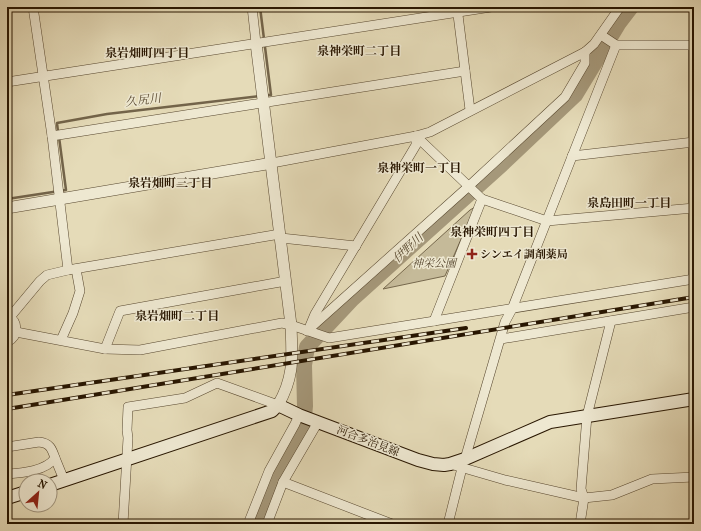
<svg xmlns="http://www.w3.org/2000/svg" width="701" height="531" font-family="'IM FELL French Canon','Noto Serif JP',serif">
<rect width="100%" height="100%" fill="#e5dbb8"/>
<filter id="stains"><feTurbulence type="fractalNoise" baseFrequency=".005" numOctaves="4"/><feColorMatrix values="0 0 0 0 .2 0 0 0 0 .09 0 0 0 0 .02 0 0 0 .5 -.17"/></filter>
<radialGradient id="worn" r=".72"><stop offset=".6" stop-color="#630" stop-opacity="0"/><stop offset="1" stop-color="#630" stop-opacity=".3"/></radialGradient>
<!-- green -->
<polygon fill="#c5ba99" stroke="#76684d" points="475,207 445,276 383,289 470,210"/>
<g fill="none" stroke-linecap="round" stroke-linejoin="round">
<!-- stream -->
<g stroke="#73644a" stroke-width="2.5">
<polyline points="260,7 271,95 265,95"/>
<polyline points="58,132 57,123 107,114 260,96"/>
<polyline points="7,199 66,190 59,137"/>
</g>
<!-- river -->
<polyline stroke="#a5987a" stroke-width="16" points="256,524 277,473 303,426 305,406 304,365 307,347 352,299 502,164 575,95 618,24 631,7"/>
<defs>
<g id="minor">
<polyline points="33,7 52,136 68,270"/>
<polyline points="252,7 256,43"/>
<polyline points="457,7 470,110"/>
<polyline points="601,35 616,45 694,45"/>
<polyline points="693,45 693,279"/>
<polyline points="7,82 491,7"/>
<polyline points="52,136 465,71"/>
<polyline points="416,136 482,199 547,221 694,208"/>
<polyline points="572,156 694,142"/>
<polyline points="272,163 416,136 430,132 585,52 594,44 620,7"/>
<polyline points="281,238 356,246"/>
<path d="M7,315C19,322 19,336 7,342"/>
<polyline points="10,317 40,281 47,275 68,270 280,234"/>
<polyline points="434,321 482,199"/>
<polyline points="310,326 315,314 416,145 416,136"/>
<polyline points="307,331 469,186 565,97 585,63 585,52"/>
<polyline points="16,332 105,349 140,350 282,323 291,325 329,338 694,279"/>
<polyline points="501,339 694,307"/>
<polyline points="61,340 73,313 80,291 76,269"/>
<polyline points="105,349 120,311 286,281"/>
<path d="M7,447L39,442C50,443 52,449 55,458C46,471 22,473 7,474"/>
<polyline points="55,458 64,480"/>
<polyline points="465,459 505,322 512,309 616,45"/>
<polyline points="450,464 505,480 584,498 612,495 652,479 694,477"/>
<polyline points="283,482 392,524"/>
<polyline points="123,524 128,438 127,430 128,407 185,398 217,383 278,405"/>
<polyline points="248,524 269,471 295,424 299,415"/>
<polyline points="267,524 283,482 318,422"/>
<polyline points="448,524 462,468"/>
<polyline points="580,524 584,498 581,489 587,416 611,321"/>
</g>
<g id="tertiary">
<path d="M256,43L291,325C292,356 295,376 278,405"/>
<polyline points="7,208 272,163"/>
</g>
<g id="secondary">
<polyline points="50,485 272,411 278,405 299,415 418,460 433,464 444,465 450,464 465,459 550,422 694,399"/>
<polyline points="7,498 26,492"/>
</g>
</defs>
<!-- minor casing -->
<use href="#minor" stroke="#57472f" stroke-width="10"/>
<!-- tertiary casing -->
<use href="#tertiary" stroke="#57472f" stroke-width="12"/>
<!-- secondary casing -->
<use href="#secondary" stroke="#281601" stroke-width="14"/>
<!-- minor -->
<use href="#minor" stroke="#eee8d1" stroke-width="9"/>
<!-- tertiary -->
<use href="#tertiary" stroke="#eee8d1" stroke-width="11"/>
<!-- secondary -->
<use href="#secondary" stroke="#eee8d1" stroke-width="12"/>
<defs>
<g id="rail">
<polyline points="7,395 466,328"/>
<polyline points="7,409 694,297"/>
</g>
</defs>
<!-- rail casing -->
<use href="#rail" stroke="#281601" stroke-width="4"/>
<!-- rail -->
<use href="#rail" stroke="#eee8d1" stroke-width="2.5" stroke-dasharray="8" stroke-linecap="butt"/>
</g>
<!-- markers -->
<path fill="#8f2418" stroke="#eee8d1" stroke-width="1.5" d="M470 248h4v4h4v4h-4v4h-4v-4h-4v-4h4z"/>
<g text-anchor="middle" dominant-baseline="central" stroke-width="3" stroke-linejoin="round" paint-order="stroke">
<!-- poi labels -->
<g font-size="11" font-weight="bold" fill="#281601" stroke="#eee8d1" text-anchor="start">
<text x="480" y="254">シンエイ調剤薬局</text>
</g>
<!-- park labels -->
<g font-size="11" font-style="italic" fill="#57472f" stroke="#eee8d1">
<text x="434" y="263">神栄公園</text>
</g>
<!-- street labels -->
<g font-size="11" fill="#281601" stroke="#eee8d1">
<text transform="translate(368 441) rotate(21)">河合多治見線</text>
</g>
<!-- neighbourhood labels -->
<g font-size="12" font-weight="bold" fill="#281601" stroke="#eee8d1">
<text x="359" y="51">泉神栄町二丁目</text>
<text x="147" y="53">泉岩畑町四丁目</text>
<text x="419" y="168">泉神栄町一丁目</text>
<text x="170" y="183">泉岩畑町三丁目</text>
<text x="629" y="203">泉島田町一丁目</text>
<text x="492" y="232">泉神栄町四丁目</text>
<text x="177" y="316">泉岩畑町二丁目</text>
</g>
<!-- water labels -->
<g font-size="12" font-style="italic" fill="#5a4a31" stroke="#eee8d1">
<text transform="translate(143 100) rotate(-7)">久尻川</text>
<text transform="translate(408 248) rotate(-43)">伊野川</text>
</g>
</g>
<!-- margin -->
<rect width="701" height="531" fill="none" stroke="#e5dbb8" stroke-width="24"/>
<rect x="8" y="8" width="685" height="515" fill="none" stroke="#281601" stroke-width="2"/>
<rect x="12" y="12" width="677" height="507" fill="none" stroke="#281601"/>
<!-- north arrow -->
<g transform="translate(38 493) rotate(27)"><circle r="19" fill="#eee8d1" stroke="#9f947e"/>
<path d="M0-3L7 15L0 10L-7 15Z" fill="#8f2418"/>
<text y="-6" font-size="11" font-weight="bold" text-anchor="middle" fill="#281601">N</text>
</g>
<rect width="100%" height="100%" filter="url(#stains)"/>
<rect width="100%" height="100%" fill="url(#worn)"/>
</svg>
